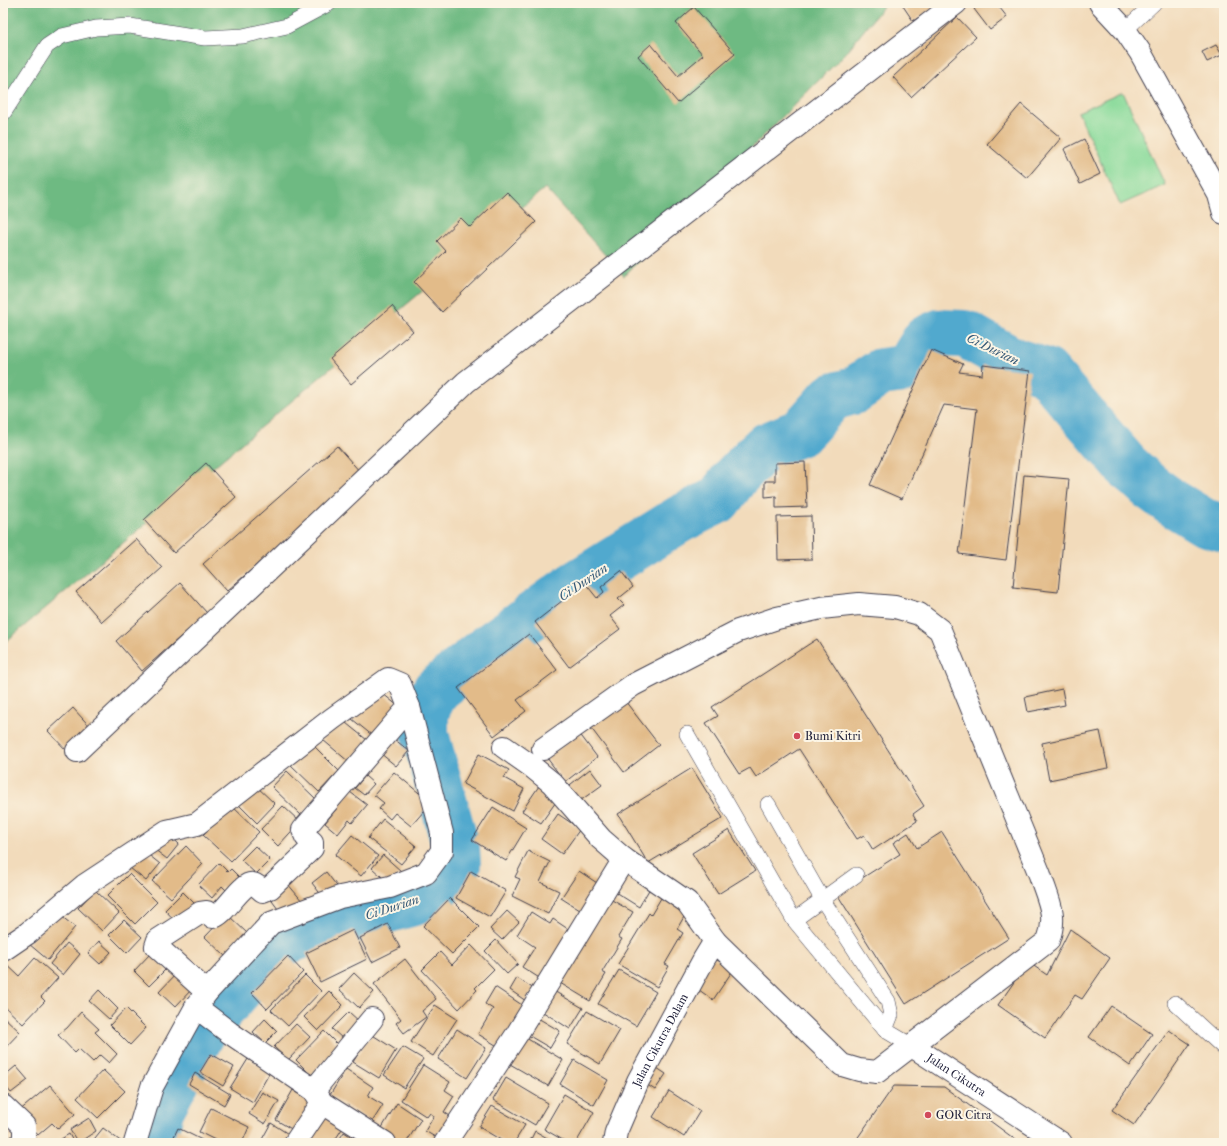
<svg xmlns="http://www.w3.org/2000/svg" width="1227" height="1146" font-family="'IM FELL French Canon',serif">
<rect width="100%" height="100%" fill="#fcf5e5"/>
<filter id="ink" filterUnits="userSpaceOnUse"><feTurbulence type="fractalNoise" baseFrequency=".025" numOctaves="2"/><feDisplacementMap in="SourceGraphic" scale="8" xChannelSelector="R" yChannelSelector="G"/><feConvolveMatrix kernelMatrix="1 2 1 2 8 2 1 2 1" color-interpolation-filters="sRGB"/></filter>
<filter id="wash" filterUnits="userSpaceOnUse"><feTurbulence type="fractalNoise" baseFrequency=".012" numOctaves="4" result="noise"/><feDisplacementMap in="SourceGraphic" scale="16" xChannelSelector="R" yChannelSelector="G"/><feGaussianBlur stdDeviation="0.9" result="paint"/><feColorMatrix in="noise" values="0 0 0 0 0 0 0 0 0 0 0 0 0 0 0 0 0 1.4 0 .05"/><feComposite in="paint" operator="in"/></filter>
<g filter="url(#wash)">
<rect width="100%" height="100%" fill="#f2dbbb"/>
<!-- green -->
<polygon fill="#88da9a" stroke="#557e6a" points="1123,92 1165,185 1120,205 1078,112"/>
<!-- forest -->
<polygon fill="#6eba82" stroke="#486e5e" points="3,3 886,3 844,55 624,276 545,188 3,644"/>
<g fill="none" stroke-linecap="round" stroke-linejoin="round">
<!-- river -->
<polyline stroke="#51a9ce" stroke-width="48" points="154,1143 160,1110 204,1029 279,944 314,930 414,902 434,890 448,877 457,864 456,848 425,734 425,712 436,690 488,648 575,585 680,519 718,500 736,476 765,447 801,432 832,397 853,391 881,372 904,369 913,360 926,339 939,333 965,334 1013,361 1046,372 1126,465 1149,486 1171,502 1204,522 1224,528"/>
</g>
<g id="blocks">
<!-- building -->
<g fill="#e2bb89">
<polygon points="901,3 941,3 913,21"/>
<polygon points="981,3 996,3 1007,17 990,30 974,9"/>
<polygon points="694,7 735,54 678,103 638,56 651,44 678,76 703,55 676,23"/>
<polygon points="957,17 976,37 911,97 893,77"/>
<polygon points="1216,45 1222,55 1207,62 1202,52"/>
<polygon points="1021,104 1061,138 1027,178 987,144"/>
<polygon points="1084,139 1100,174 1080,184 1064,149"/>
<polygon points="507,192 536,222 442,312 414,282 446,251 437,241 461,218 470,227"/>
<polygon points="392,306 413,331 351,384 330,359"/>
<polygon points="931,350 963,364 959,372 982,375 983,365 1030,371 1006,560 959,554 977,409 944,405 902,499 870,485"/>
<polygon points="337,446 361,473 227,591 203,564"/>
<polygon points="805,462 807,507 776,508 776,496 765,497 765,481 775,481 775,463"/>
<polygon points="206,463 236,497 174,553 144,520"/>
<polygon points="1024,475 1069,479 1058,592 1013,587"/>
<polygon points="811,516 812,559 778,560 777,517"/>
<polygon points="136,539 162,568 102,622 76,592"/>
<polygon points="621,571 633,587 618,599 624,605 610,616 620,629 569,667 535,622 585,583 597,598 604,592 601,587"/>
<polygon points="180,583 207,613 142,671 116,641"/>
<polygon points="529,634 557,670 517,700 526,711 494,736 458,688"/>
<polygon points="817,639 924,806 913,814 917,821 873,850 864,835 857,839 799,749 756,777 750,768 739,774 706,723 718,716 712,707"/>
<polygon points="377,689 398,706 373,736 352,719"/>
<polygon points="1062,689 1065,705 1028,712 1025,697"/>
<polygon points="622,697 659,745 624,772 588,724"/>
<polygon points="73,708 93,730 68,752 48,731"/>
<polygon points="341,719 367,740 349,762 323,740"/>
<polygon points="1100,731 1108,768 1049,780 1042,743"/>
<polygon points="579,733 597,757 565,782 547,758"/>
<polygon points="393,738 409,751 396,766 380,753"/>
<polygon points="311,743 339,771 319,792 291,765"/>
<polygon points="479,754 509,770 504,778 524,789 513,811 463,784"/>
<polygon points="692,768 723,818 648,863 618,814"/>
<polygon points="590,769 602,785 577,803 566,788"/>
<polygon points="287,771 316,799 301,815 272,787"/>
<polygon points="394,772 431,803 411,826 395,813 390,819 379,809 384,803 374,795"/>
<polygon points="365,776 374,784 364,795 355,788"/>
<polygon points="255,785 275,804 257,823 237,803"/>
<polygon points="539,786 558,799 541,823 522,811"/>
<polygon points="350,792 367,805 352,823 349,820 338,834 325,823"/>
<polygon points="231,805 259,832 231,861 203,835"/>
<polygon points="283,806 300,822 278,846 261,829"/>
<polygon points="493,807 526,828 506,861 472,840"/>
<polygon points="558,814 580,829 562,854 541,839"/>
<polygon points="383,819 416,846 401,864 368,838"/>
<polygon points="729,830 755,871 718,894 692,853"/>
<polygon points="942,832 1009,938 906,1004 837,894 900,854 893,843 908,833 917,848"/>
<polygon points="167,833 179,844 167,859 154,849"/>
<polygon points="352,835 378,856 361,876 335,855"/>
<polygon points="186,846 203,864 171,898 152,881"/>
<polygon points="255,846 270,860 256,874 241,860"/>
<polygon points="144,851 160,864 146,881 130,868"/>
<polygon points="528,851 550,862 540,882 559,891 548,914 512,896 520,879 515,877"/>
<polygon points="383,855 401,871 390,884 372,868"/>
<polygon points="219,863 228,872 231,869 244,882 231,895 222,886 212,898 198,885"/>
<polygon points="471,871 506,891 490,917 456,898"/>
<polygon points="579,871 600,885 583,912 561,898"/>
<polygon points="326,872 340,890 326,901 312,883"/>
<polygon points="129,874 157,902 135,924 107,896"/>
<polygon points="626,874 650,888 639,907 615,892"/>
<polygon points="287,883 303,902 284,917 269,897"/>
<polygon points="95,890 119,913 102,931 78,908"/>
<polygon points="183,892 197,906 179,925 165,910"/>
<polygon points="664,893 689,908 677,929 683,933 665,964 669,966 657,987 618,964 649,913 651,915"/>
<polygon points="450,898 479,927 452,954 423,926"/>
<polygon points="610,899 633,912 618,937 622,939 602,972 606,974 590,1001 560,983"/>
<polygon points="507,911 519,922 502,940 490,929"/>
<polygon points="56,912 75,927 48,960 29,944"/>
<polygon points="531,912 550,924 553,919 574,933 544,981 522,967 535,947 517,935"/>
<polygon points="227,914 248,934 226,957 205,937"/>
<polygon points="124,920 142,937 127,953 109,935"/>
<polygon points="388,924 400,948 372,962 360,938"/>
<polygon points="1070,929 1110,958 1082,999 1075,995 1045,1038 998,1005 1028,962 1047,975"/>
<polygon points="353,930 367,959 320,982 306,953"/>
<polygon points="496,940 518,964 507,974 485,951"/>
<polygon points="99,941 111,952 100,964 88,953"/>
<polygon points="67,943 80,954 63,975 50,964"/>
<polygon points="471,945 494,969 475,988 477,990 459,1009 422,970 440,952 452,965"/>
<polygon points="150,954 166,969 149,986 134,971"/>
<polygon points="288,956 303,972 267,1009 252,993"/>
<polygon points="35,958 58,978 41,997 45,1001 23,1024 3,1005 3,961 19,976"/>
<polygon points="714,958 733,970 713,1000 695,987"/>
<polygon points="405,959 436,999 422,1011 426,1017 404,1033 396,1023 401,1019 374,984"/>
<polygon points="619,970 656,992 636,1026 598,1004"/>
<polygon points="177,973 193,988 175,1007 159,992"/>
<polygon points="354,973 374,992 359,1008 339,989"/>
<polygon points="305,975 321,991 288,1026 271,1010"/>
<polygon points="517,978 534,989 526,1001 510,990"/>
<polygon points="495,987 525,1007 499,1047 478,1034 493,1009 485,1004"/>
<polygon points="99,990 118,1009 109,1019 89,1001"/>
<polygon points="552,990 583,1008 570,1029 540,1010"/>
<polygon points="329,991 343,1005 318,1031 304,1017"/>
<polygon points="435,1005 457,1019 433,1056 411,1042"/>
<polygon points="1111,1006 1152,1034 1130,1066 1089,1037"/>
<polygon points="126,1008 146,1028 130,1045 110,1025"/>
<polygon points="587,1011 620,1030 600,1064 567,1044"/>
<polygon points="81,1012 99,1029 95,1032 117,1054 109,1063 100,1055 93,1062 79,1049 75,1053 58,1035 67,1028"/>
<polygon points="349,1012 360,1022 343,1039 332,1029"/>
<polygon points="3,1016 20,1032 3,1050"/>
<polygon points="536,1017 560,1031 550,1048 526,1034"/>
<polygon points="265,1019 277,1031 265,1043 253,1032"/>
<polygon points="296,1024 310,1037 288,1060 274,1047"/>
<polygon points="457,1029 486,1048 467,1078 438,1059"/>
<polygon points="1169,1030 1190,1044 1134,1125 1112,1110"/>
<polygon points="324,1031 339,1046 311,1075 296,1060"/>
<polygon points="371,1034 396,1050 379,1078 353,1062"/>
<polygon points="526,1038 563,1060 548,1086 510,1064"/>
<polygon points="403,1047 423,1059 404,1088 384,1075"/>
<polygon points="211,1054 234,1067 223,1086 200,1072"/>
<polygon points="248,1059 270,1072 253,1102 230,1088"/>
<polygon points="574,1060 608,1080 594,1105 560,1084"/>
<polygon points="423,1065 450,1082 445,1090 454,1096 444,1112 453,1118 440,1140 425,1131 434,1116 430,1113 427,1117 401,1100"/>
<polygon points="16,1066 28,1080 11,1093 3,1083 3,1077"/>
<polygon points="654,1066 666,1074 655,1090 643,1082"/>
<polygon points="346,1069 373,1087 368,1096 383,1105 372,1122 330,1095"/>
<polygon points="103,1070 125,1091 98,1118 77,1098"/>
<polygon points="195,1073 230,1094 224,1105 189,1084"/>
<polygon points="506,1078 548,1103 535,1125 493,1100"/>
<polygon points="50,1085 75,1114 58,1129 52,1123 38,1135 18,1112"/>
<polygon points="894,1086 944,1087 1020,1143 854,1143"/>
<polygon points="293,1090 312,1102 295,1131 276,1120"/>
<polygon points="669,1091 700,1111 684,1137 653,1117"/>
<polygon points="262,1092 279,1101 265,1124 249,1114"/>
<polygon points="564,1094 594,1112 576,1143 568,1143 544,1129"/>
<polygon points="397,1103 421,1119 406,1143 399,1143 380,1131"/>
<polygon points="492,1106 525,1125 514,1143 506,1143 479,1127"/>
<polygon points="211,1108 249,1127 242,1143 221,1143 199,1132"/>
<polygon points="321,1115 342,1129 333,1143 303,1143"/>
<polygon points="89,1118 96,1131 78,1143 70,1130"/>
<polygon points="271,1123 293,1137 289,1143 260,1143"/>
<polygon points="103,1128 123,1143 91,1143"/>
<polygon points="178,1128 204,1141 203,1143 171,1143"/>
<polygon points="535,1131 556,1143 529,1143"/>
<polygon points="344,1132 361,1143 337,1143"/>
<polygon points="69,1134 74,1143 55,1143"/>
</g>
</g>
</g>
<g filter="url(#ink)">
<use href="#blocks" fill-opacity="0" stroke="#413e4e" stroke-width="1"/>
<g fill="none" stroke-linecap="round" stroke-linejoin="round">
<defs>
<g id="lane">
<polyline points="1125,30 1154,3"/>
<polyline points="3,114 47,46 62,36 96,28 130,26 205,38 243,36 287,26 330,3"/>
<polyline points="687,734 794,920 885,1030 912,1046"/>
<polyline points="768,804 822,899 888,1001 891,1015 885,1030"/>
<polyline points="794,920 856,875"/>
<polyline points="1175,1003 1224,1048"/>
</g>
<g id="street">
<polyline points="1100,3 1125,30 1140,52 1219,195 1224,213"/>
<path d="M504,747L531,766L552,783L601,839L624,859L687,902L715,941L842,1065L859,1070L877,1072L1048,941C1058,915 1048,900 1040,875L940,630L919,614L895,607L859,604L821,608L777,618L738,631L633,685L543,749"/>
<polyline points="77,751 466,382 956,3"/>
<polyline points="3,950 28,933 85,885 167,831 197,824 332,719 388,679 400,684 409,707 442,833 442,851 426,873 390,887 340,897 271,923 207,992 196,1007 152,1087 135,1143"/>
<path d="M207,992L156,946L158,940L200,913L207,912L213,917C225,915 242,881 253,884C256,884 260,889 263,891L270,888L312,848V842L306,837L303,830L409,707"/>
<polyline points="196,1007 230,1033 314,1090 322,1103 385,1143"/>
<path id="s1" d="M912,1046L1061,1143"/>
<polyline points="314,1090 372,1019"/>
<polyline points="3,1106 24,1126 24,1139 21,1143"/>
<polyline points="295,1143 322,1103"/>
<polyline points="445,1143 517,1034 624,859"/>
<path id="s2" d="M614,1143L616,1132L638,1081L704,959L715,941"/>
</g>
</defs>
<!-- lane casing -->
<use href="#lane" stroke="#413e4e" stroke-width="16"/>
<!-- street casing -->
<use href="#street" stroke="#413e4e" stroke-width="24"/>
<!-- lane -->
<use href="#lane" stroke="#fff" stroke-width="15"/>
<!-- street -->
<use href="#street" stroke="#fff" stroke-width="22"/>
</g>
</g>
<!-- markers -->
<g fill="#d1495b" stroke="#fcf5e5" stroke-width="1.5">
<circle cx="797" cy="736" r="4"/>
<circle cx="928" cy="1115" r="4"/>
</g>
<g text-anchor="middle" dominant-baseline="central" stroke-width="4" stroke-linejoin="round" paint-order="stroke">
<!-- poi labels -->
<g font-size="12" fill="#22223b" stroke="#fcf5e5" text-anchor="start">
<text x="805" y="736">Bumi Kitri</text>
<text x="936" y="1115">GOR Citra</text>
</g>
<!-- street labels -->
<g font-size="12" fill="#22223b" stroke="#fcf5e5">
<text stroke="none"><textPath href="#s2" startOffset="113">Jalan Cikutra Dalam</textPath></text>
<text stroke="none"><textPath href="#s1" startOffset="53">Jalan Cikutra</textPath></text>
</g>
<!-- water labels -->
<g font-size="13" font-style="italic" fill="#355876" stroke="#fcf5e5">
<text transform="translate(993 349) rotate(26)">Ci Durian</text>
<text transform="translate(583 582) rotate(-34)">Ci Durian</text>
<text transform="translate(392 907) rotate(-18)">Ci Durian</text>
</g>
</g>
<!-- margin -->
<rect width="1227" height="1146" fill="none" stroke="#fcf5e5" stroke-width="16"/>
</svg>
